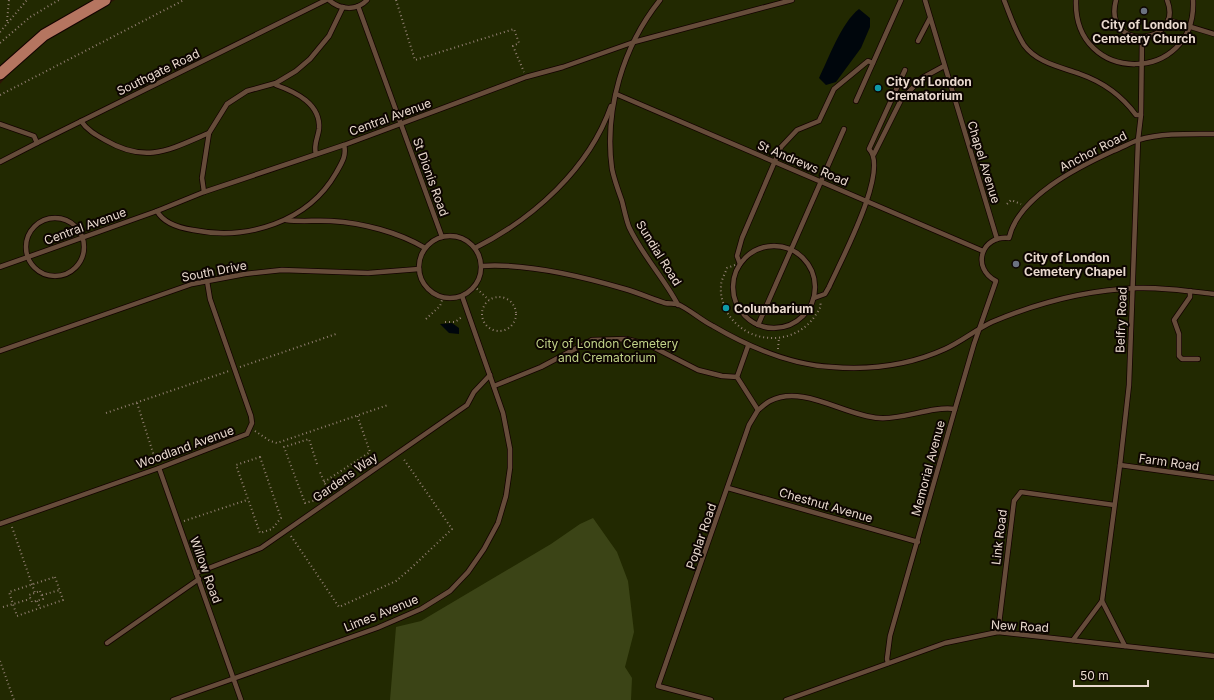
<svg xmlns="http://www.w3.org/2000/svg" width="1214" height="700" font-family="Inter,sans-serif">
<rect width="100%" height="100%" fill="#2c1505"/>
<!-- green -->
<g fill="#222901">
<polygon points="0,0 94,0 40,30 0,67"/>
<polygon points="115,0 1214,0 1214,700 0,700 0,84 14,68 49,37"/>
</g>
<!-- forest -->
<polygon fill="#3b4416" points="593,518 617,552 628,581 634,632 625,667 632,678 631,700 390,700 396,627 421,621 551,544 580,524"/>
<!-- water -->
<g fill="#00060c">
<path d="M859,9L870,18V27L861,48L836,82L826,85L819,78C829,58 841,23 859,9Z"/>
<polygon points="452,323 459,328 459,334 449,333 440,324"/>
</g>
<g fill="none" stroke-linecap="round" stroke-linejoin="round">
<defs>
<g id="service">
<path d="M329,0C340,10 357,11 367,0"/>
<path d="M660,0C623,46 604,110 612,169C614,179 618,190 622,201C624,209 626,219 629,227C642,255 664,278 678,305"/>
<polyline points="925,0 997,239"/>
<path d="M1004,0C1010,15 1015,31 1024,45C1037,63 1061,67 1080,74C1103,82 1122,96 1136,115H1141"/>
<path d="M1076,0C1073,86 1197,85 1193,0"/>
<path d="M1116,0C1102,53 1185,45 1167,0"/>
<polyline points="358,6 442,237"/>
<polyline points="1168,20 1214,34"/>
<polyline points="918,41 930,18"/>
<path d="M276,83V85C296,92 321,104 319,129C318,138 313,145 316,154"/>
<polyline points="616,94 983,251"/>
<polyline points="856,101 901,0"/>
<path d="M81,121C87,130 96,135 105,140C146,164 169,150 209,133"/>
<polyline points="0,124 34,136 37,143 326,0"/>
<polyline points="874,154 901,100 922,78 944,66"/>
<polyline points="0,162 37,143"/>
<polyline points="204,192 202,178 209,133 227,104 247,91 276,83 296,71 310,59 329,36 343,7"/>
<path d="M157,211C164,224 180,228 193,230C247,241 308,222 336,173C341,164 347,156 344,145"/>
<circle cx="55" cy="247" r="29"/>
<path d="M286,220C301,222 316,220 331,221C363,223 398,232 425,248"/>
<circle cx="450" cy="267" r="31"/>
<circle cx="774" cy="287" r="41"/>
<path d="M475,248C533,219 589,169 611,106"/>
<polyline points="740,264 737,256 742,238 781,147 797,130 819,121 834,89 868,61 873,63"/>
<path d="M482,266C528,263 581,276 625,289C639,293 652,299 665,303C669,304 673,303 677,304C688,308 702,321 713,326C749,347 790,365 832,367C870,370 910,365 945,349C961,342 975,330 992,322C1037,303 1088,290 1137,288C1163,287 1189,291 1214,294"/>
<polyline points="0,267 157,211 204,192 344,145 526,77 563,67 634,42 792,0"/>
<polyline points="1190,291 1190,297 1174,320 1179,334 1179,356 1182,359 1198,359"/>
<path d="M814,298L825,294L829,287C840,262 890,170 869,149L905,70"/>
<polyline points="758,325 844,129"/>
<polyline points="0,351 192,284 245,274 282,270 368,273 419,269"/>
<polyline points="494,386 541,367 592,340 626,339 649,345 698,370 722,376 737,377"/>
<path d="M758,410C762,407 766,403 770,401C803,384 845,416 879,418C904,420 930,406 955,409"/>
<polyline points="1120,465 1214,478"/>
<polyline points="159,468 241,700"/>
<polyline points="728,488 918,542"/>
<polyline points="0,524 159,468 247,434 252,423 251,416 210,299 207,281"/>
<polyline points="196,573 261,548 467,405 474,392 490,375"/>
<polyline points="1102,601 1125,646"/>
<polyline points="998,632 1014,501 1021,492 1114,505"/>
<polyline points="1073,640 1102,601 1120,465 1129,385 1138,140 1141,115 1142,38"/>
<polyline points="107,643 199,579"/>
<path d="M888,663L887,659L890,636L955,409L974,344L996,281C971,268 981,235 1009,238C1018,197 1078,167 1113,151C1121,148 1130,143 1138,140C1162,133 1189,134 1214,134"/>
<polyline points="173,700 377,628 421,609 450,591 468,572 484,549 498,523 506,496 510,468 510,449 503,413 462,296"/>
<polyline points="711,700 658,686 749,425 758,410 737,377 748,346"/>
<polyline points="786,700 945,643 998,632 1214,656"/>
</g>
<polyline id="primary" points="0,74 44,35 105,0"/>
</defs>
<!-- service casing -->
<use href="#service" stroke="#130200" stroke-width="6"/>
<!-- primary casing -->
<use href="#primary" stroke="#130200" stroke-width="13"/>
<!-- path -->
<g stroke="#917e71" stroke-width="2" stroke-dasharray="1 3" stroke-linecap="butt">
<polyline points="396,0 415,60 514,29 519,43 513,46 524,72"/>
<polyline points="7,21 9,0"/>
<polyline points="0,32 27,0"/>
<polyline points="0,43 30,17 59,0"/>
<polyline points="0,95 184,0"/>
<polyline points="1007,204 1011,200 1021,204"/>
<path d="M735,265L727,268C725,274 721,280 721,286C720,295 723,304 727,312C746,345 794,347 815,316C818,311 822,307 820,302"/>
<polyline points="474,286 489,300"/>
<circle cx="499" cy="314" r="17"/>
<polyline points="426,319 440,306 443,297"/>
<polyline points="445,322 455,322 462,317"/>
<polyline points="778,349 779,338"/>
<polyline points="240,367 336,334"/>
<polyline points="137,403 156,462"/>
<polyline points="106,413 229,371"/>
<polyline points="255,431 270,441 277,443 388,405"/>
<polygon points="260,457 281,518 272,529 260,533 236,465"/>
<polyline points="317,464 309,439 284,447 305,503 316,500 327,488 319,470"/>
<polyline points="324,482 370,452 357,415"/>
<polyline points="184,521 247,500"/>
<polyline points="12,527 35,593"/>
<polyline points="291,536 339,607 396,581 409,570 452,529 403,458"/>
<polygon points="55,577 63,600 17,616 9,592"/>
<polygon points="40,591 43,599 32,602 29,595"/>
<polyline points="42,595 60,590"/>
<polyline points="37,601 40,608"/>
<polyline points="3,607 30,599"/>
<polyline points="0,661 14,700"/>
</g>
<!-- service -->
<use href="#service" stroke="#664c3a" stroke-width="4.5"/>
<!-- primary -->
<use href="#primary" stroke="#b57560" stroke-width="11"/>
</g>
<!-- markers -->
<g fill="#6b7280" stroke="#0d0501" stroke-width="1.5">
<circle cx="1144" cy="11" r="4"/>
<circle cx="1016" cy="264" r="4"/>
</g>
<g fill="#0f9aa8" stroke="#0d0501" stroke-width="1.5">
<circle cx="878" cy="88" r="4"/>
<circle cx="726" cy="308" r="4"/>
</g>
<g text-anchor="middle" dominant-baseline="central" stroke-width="4" stroke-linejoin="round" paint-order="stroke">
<!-- poi labels -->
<g font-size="12" font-weight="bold" fill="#e9d9ce" stroke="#0d0501" text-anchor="start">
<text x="1144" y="24" text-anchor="middle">City of London<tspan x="1144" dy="14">Cemetery Church</tspan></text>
<text x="886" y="81">City of London<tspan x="886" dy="14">Crematorium</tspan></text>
<text x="1024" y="257">City of London<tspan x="1024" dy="14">Cemetery Chapel</tspan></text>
<text x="734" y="308">Columbarium</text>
</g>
<!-- street labels -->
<g font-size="12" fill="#e9d9ce" stroke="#0d0501">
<text transform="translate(158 72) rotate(-26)">Southgate Road</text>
<text transform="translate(390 117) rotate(-20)">Central Avenue</text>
<text transform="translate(1093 151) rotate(-27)">Anchor Road</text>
<text transform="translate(984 162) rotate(73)">Chapel Avenue</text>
<text transform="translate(803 163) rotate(23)">St Andrews Road</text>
<text transform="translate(431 177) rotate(70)">St Dionis Road</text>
<text transform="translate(85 226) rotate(-20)">Central Avenue</text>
<text transform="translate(659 253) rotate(58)">Sundial Road</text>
<text transform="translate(214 271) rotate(-11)">South Drive</text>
<text transform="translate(1121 320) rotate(-88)">Belfry Road</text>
<text transform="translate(185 447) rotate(-20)">Woodland Avenue</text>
<text transform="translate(1169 462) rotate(8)">Farm Road</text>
<text transform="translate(928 468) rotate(-75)">Memorial Avenue</text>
<text transform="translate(345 477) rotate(-35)">Gardens Way</text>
<text transform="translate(826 505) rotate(16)">Chestnut Avenue</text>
<text transform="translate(701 536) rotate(-71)">Poplar Road</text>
<text transform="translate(999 537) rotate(-83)">Link Road</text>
<text transform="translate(206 570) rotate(70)">Willow Road</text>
<text transform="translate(381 613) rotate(-22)">Limes Avenue</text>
<text transform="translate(1020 626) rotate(3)">New Road</text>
</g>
<!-- park labels -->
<g font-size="12" fill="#c1d288" stroke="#0d0501">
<text x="607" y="343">City of London Cemetery<tspan x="607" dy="14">and Crematorium</tspan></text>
</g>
</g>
<!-- scale -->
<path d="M1074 680v6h74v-6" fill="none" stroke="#e9d9ce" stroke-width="2"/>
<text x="1080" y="680" font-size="12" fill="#e9d9ce" stroke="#0d0501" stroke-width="3" paint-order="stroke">50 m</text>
</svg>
